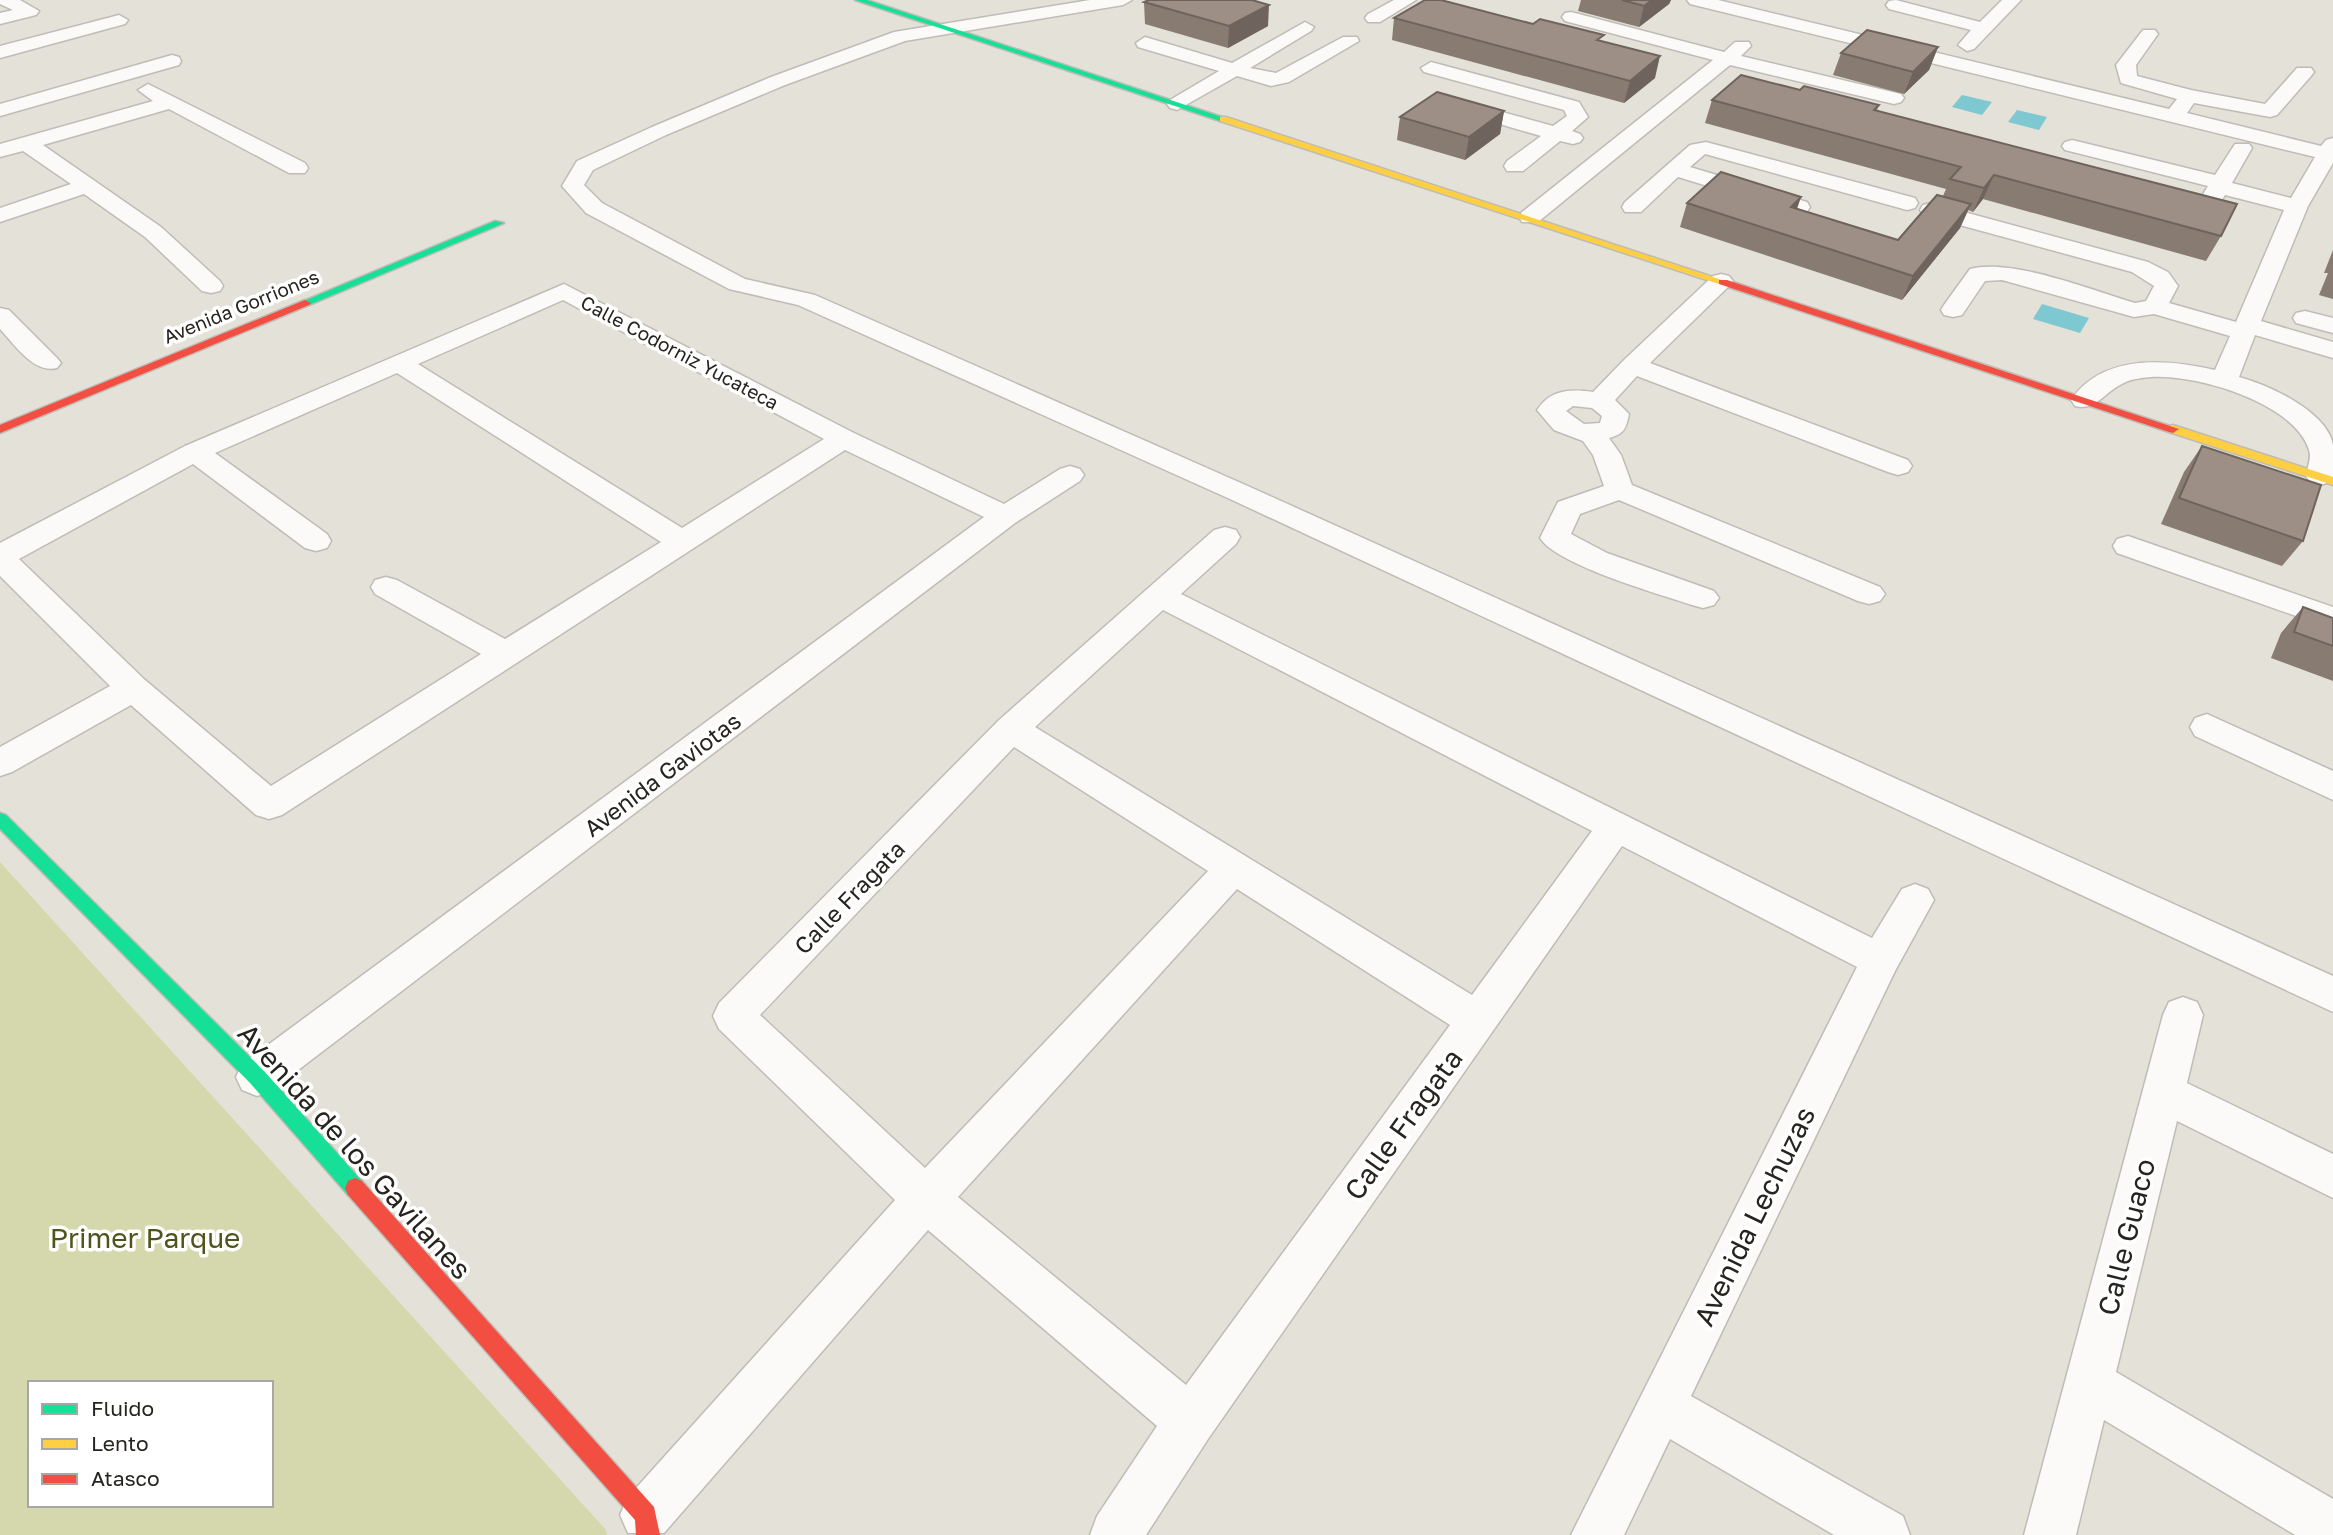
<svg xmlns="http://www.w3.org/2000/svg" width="2333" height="1535" font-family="'Golos Text',sans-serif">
<rect width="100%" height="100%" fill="#e4e1d9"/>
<!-- green -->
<path fill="#d5d7ac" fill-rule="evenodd" d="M0,862L606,1530L607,1535H0ZM30,1383H271V1505H30Z"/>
<!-- water -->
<g fill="#7ec8d2">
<polygon points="1962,95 1992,102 1982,115 1952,107"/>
<polygon points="2017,110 2047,117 2039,130 2008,122"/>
<polygon points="2042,304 2089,318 2080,333 2033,319"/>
</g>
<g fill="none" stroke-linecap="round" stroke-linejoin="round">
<defs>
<g id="street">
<polygon points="0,0 20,0 39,11 36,15 0,24 0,13 13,10 0,4"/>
<polygon points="1090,0 1132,0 1123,5 905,41 785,85 666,135 593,170 584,185 602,203 745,279 815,295 1250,487 2333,976 2333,1012 1230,499 798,305 729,289 586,213 562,186 577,161 652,127 771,77 894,32"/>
<polygon points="1394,0 1416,0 1380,22 1368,22 1365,18 1368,14"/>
<path d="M1687,0H1718L2169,109L2177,99L2121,83L2116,65L2143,30H2155L2158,34L2136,65L2137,76L2191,90L2265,104L2297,68H2311L2314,72L2311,76L2277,115L2270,117L2194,103L2187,113L2321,146L2326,140L2333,138V163L2308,206L2261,321L2333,342V358L2255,335L2239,377C2268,385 2327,411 2333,445C2333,455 2333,467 2333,478L2330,482L2320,485L2310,482L2306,476C2307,468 2312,458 2309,450C2294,402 2195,374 2151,377C2140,378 2130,379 2120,385C2103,394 2095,411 2075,406L2071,400C2103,353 2167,359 2215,370L2230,336L2154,314L2134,317L2002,280L1985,281L1962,315L1953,317L1944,315L1941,310L1944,305L1970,269C2012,258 2091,290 2135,303L2146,301L2154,286L2132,272L1923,215L1920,210L1923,205L1931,203L2148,262L2168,272L2178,286L2169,303L2236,322L2284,210L2225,195L2217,208C2197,213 2179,207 2160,202L2157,197L2160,192L2168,190L2202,196L2208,186L2065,150L2062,146L2065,142L2072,140L2215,175L2235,144H2249L2252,148L2232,183L2291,198L2315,157L1690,4Z"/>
<polygon points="1896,0 1980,22 2002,0 2021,0 1974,49 1967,51 1958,45 1971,30 1889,9 1886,5 1889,1"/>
<polygon points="1571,12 1724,52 1735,42 1749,42 1751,46 1741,56 1901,94 1904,98 1901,102 1894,104 1730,65 1538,222 1522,222 1519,217 1522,212 1713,60 1565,21 1562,17 1565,13"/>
<polygon points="119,15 128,20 125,24 0,58 0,46"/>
<polygon points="1305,22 1314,27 1311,31 1250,68 1276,73 1343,37 1357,37 1359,41 1289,82 1271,86 1237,76 1177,110 1170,108 1167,104 1170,100 1219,71 1138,47 1136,43 1145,37 1232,63"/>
<polygon points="172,55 179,57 181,61 179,65 0,116 0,104"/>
<polygon points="1431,62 1579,102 1588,117 1572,131 1580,134 1583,138 1580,142 1573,144 1560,141 1523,171 1507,171 1504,166 1507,161 1541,136 1451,110 1448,106 1451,102 1458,100 1553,126 1567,116 1564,110 1424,72 1421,68"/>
<polygon points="148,84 305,163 308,168 305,173 289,173 169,109 43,145 161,227 220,281 223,286 220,291 211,293 202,291 145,237 84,194 0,222 0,208 71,184 23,151 0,157 0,144 153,101 138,90"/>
<polygon points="1706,142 1915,198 1918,203 1915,208 1907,210 1705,154 1690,167 1807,202 1810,207 1807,212 1799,214 1678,177 1641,212 1625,212 1622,207 1625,202 1690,145"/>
<path d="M1721,274L1729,276L1733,281L1729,286L1650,363L1908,460L1912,466L1908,472L1898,475L1888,472L1637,376L1615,400L1629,414C1626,429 1624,434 1609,438L1621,455L1632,485L1880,587L1885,594L1880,601L1869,604L1858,601L1619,500L1580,514L1571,534L1607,553L1714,591L1719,598L1714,605L1703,608L1692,605C1659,594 1557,565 1540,538L1558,502L1604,486L1593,455L1583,441L1554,430L1537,410C1551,389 1570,389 1593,392L1624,360L1713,276ZM1573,406L1592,408L1602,416L1600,423L1584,424L1566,411Z"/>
<path d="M564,284L854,433L1004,504L1060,469L1070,466L1080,469L1084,475L1080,481L1015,523L272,1090L257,1096L242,1090L236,1077L242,1064L984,517L845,450L282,815L269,819L256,815L131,705L12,772L0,776V747L110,686L0,576V543L185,446ZM563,300L824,439L682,528L418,364ZM397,373L661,542L505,639L397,580L386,577L375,580L371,587L375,594L481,654L271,786L145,680L19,559L193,464L305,548L316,551L327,548L331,541L327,534L215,453Z"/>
<path d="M0,308L9,310L57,358L61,363L57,368C34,374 15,345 0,329Z"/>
<polygon points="2305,311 2333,318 2333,333 2296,323 2293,318 2296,313"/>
<path d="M1225,527L1236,530L1240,537L1236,544L1181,594L1872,938L1902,889L1915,884L1928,889L1934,900L1895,971L1691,1396L1903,1516L1910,1535H1834L1670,1439L1624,1535H1571L1857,967L1622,846L1208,1439L1146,1535H1090L1097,1516L1157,1426L928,1230L664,1533H628L620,1515L628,1497L895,1200L719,1029L713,1016L719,1003L999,720L1214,530ZM1163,610L1592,831L1472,995L1035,727ZM1014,747L1208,871L925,1168L760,1015ZM1237,889L1450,1025L1186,1385L958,1197Z"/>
<polygon points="2128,536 2333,607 2333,629 2117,553 2113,546 2117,539"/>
<polygon points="2207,714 2333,771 2333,800 2195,736 2190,727 2195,718"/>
<polygon points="2183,997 2197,1002 2203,1015 2187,1083 2333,1154 2333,1198 2177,1121 2116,1372 2333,1499 2333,1535 2295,1535 2104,1420 2076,1535 2024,1535 2163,1015 2169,1002"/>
</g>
<g id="fast">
<polygon points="855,0 867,0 1228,119 1220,121"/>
<polygon points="495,221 504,223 309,305 299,303"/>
<polygon points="0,813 6,815 264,1071 362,1181 365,1188 362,1195 355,1198 348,1195 250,1083 0,829"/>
</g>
<g id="slow">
<polygon points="1220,117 1226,117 1728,282 1719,284 1220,121"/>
<polygon points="2173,425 2333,477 2333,485 2169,432 2169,426"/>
</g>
<g id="jam">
<polygon points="1719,280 1727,280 2179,429 2173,433 2169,432 1719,284"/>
<polygon points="305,300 311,303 309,305 0,433 0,425"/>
<polygon points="355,1178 362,1181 654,1507 660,1535 636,1535 635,1520 348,1195 345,1188 348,1181"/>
</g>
</defs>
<!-- street casing -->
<use href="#street" stroke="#bebcb5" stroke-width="3"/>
<!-- fast casing -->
<use href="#fast" stroke="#bebcb5" stroke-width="3"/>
<!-- slow casing -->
<use href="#slow" stroke="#bebcb5" stroke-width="3"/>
<!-- jam casing -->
<use href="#jam" stroke="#bebcb5" stroke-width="3"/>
<!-- street -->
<use href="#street" fill="#fbfaf9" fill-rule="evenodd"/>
<!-- fast -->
<use href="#fast" fill="#16e098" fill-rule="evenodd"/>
<!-- slow -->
<use href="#slow" fill="#ffcf43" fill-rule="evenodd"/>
<!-- jam -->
<use href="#jam" fill="#f24e42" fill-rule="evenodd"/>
</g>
<!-- wall -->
<g fill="#877b72">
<polygon points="1581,0 1671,0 1669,4 1639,27 1578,11"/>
<polygon points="1144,2 1268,26 1228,48 1145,24"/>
<polygon points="1394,18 1602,41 1655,78 1624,103 1392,40"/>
<polygon points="1938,47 1929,70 1904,94 1833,75 1841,53"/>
<polygon points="1800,90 1879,105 1877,110 2221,236 2206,261 1983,199 1973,212 1968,210 1960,228 1902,300 1680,227 1687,203 1797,209 1898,240 1943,196 1946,189 1705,123 1712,100"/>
<polygon points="1504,111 1500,134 1465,160 1397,140 1400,117"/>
<polygon points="2333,250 2333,299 2319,295 2328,273 2324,273"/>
<polygon points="2202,446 2303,541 2282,566 2161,524 2184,472"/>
<polygon points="2303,607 2333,618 2333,681 2271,658 2281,633"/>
</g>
<!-- shaded-wall -->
<g fill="#6e645d">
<polygon points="1652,0 1671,0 1669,4 1639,27 1644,6"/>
<polygon points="1269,5 1268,26 1228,48 1229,26"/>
<polygon points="1938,47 1929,70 1904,94 1913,72"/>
<polygon points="1660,56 1655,78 1624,103 1630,81"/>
<polygon points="1504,111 1500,134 1465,160 1469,137"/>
<polygon points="1994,175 1983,199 1973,212 1984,188"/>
<polygon points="1801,197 1793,221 1791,207"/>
<polygon points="1971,204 1960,228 1902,300 1913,276"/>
</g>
<!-- building -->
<g fill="#9d8f85" stroke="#6e645d" stroke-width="2">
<polygon points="1149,0 1252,0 1269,5 1229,26 1144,2"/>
<polygon points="1425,0 1441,0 1533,24 1540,19 1604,35 1597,40 1660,56 1630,81 1394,18"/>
<polygon points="1622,0 1652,0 1644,6"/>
<polygon points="1867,30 1938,47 1913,72 1841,53"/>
<polygon points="1741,75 1800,90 1804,86 1879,105 1874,110 2237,204 2221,236 1994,175 1984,188 1950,179 1961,167 1712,100"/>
<polygon points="1437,92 1504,111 1469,137 1400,117"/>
<polygon points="1721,172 1801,197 1791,207 1898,240 1937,195 1971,204 1913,276 1687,203"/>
<polygon points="2202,446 2321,485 2303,541 2179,498"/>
<polygon points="2303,607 2333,618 2333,646 2294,632"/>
</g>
<g text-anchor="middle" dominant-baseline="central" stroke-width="7" stroke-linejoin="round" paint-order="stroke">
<!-- far-street labels -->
<g font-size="19" fill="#26241e" stroke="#fff">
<text transform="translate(241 306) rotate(-22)">Avenida Gorriones</text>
<text transform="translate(680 352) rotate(28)">Calle Codorniz Yucateca</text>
</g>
<!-- street labels -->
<g font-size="23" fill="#26241e" stroke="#fff">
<text transform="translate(662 774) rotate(-37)">Avenida Gaviotas</text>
<text transform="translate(849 897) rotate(-46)">Calle Fragata</text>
</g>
<!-- near-street labels -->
<g font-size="28" fill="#26241e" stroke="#fff">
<text transform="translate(1403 1124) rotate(-54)">Calle Fragata</text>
<text transform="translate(355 1151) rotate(48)">Avenida de los Gavilanes</text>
<text transform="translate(1754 1216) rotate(-64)">Avenida Lechuzas</text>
<text transform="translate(2126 1237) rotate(-76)">Calle Guaco</text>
</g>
<!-- near-park labels -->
<g font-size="28" fill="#50541c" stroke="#fff">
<text x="145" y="1237">Primer Parque</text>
</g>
</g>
<!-- legend -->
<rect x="28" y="1381" width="245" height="126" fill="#ffffff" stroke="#a8a7a5" stroke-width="2"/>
<rect x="42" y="1404" width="35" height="10" fill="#16e098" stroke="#a8a7a5" stroke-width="2"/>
<text x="91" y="1416" font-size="21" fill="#26241e">Fluido</text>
<rect x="42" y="1439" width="35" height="10" fill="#ffcf43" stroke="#a8a7a5" stroke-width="2"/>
<text x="91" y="1451" font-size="21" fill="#26241e">Lento</text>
<rect x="42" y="1474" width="35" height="10" fill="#f24e42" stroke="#a8a7a5" stroke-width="2"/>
<text x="91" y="1486" font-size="21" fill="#26241e">Atasco</text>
</svg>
